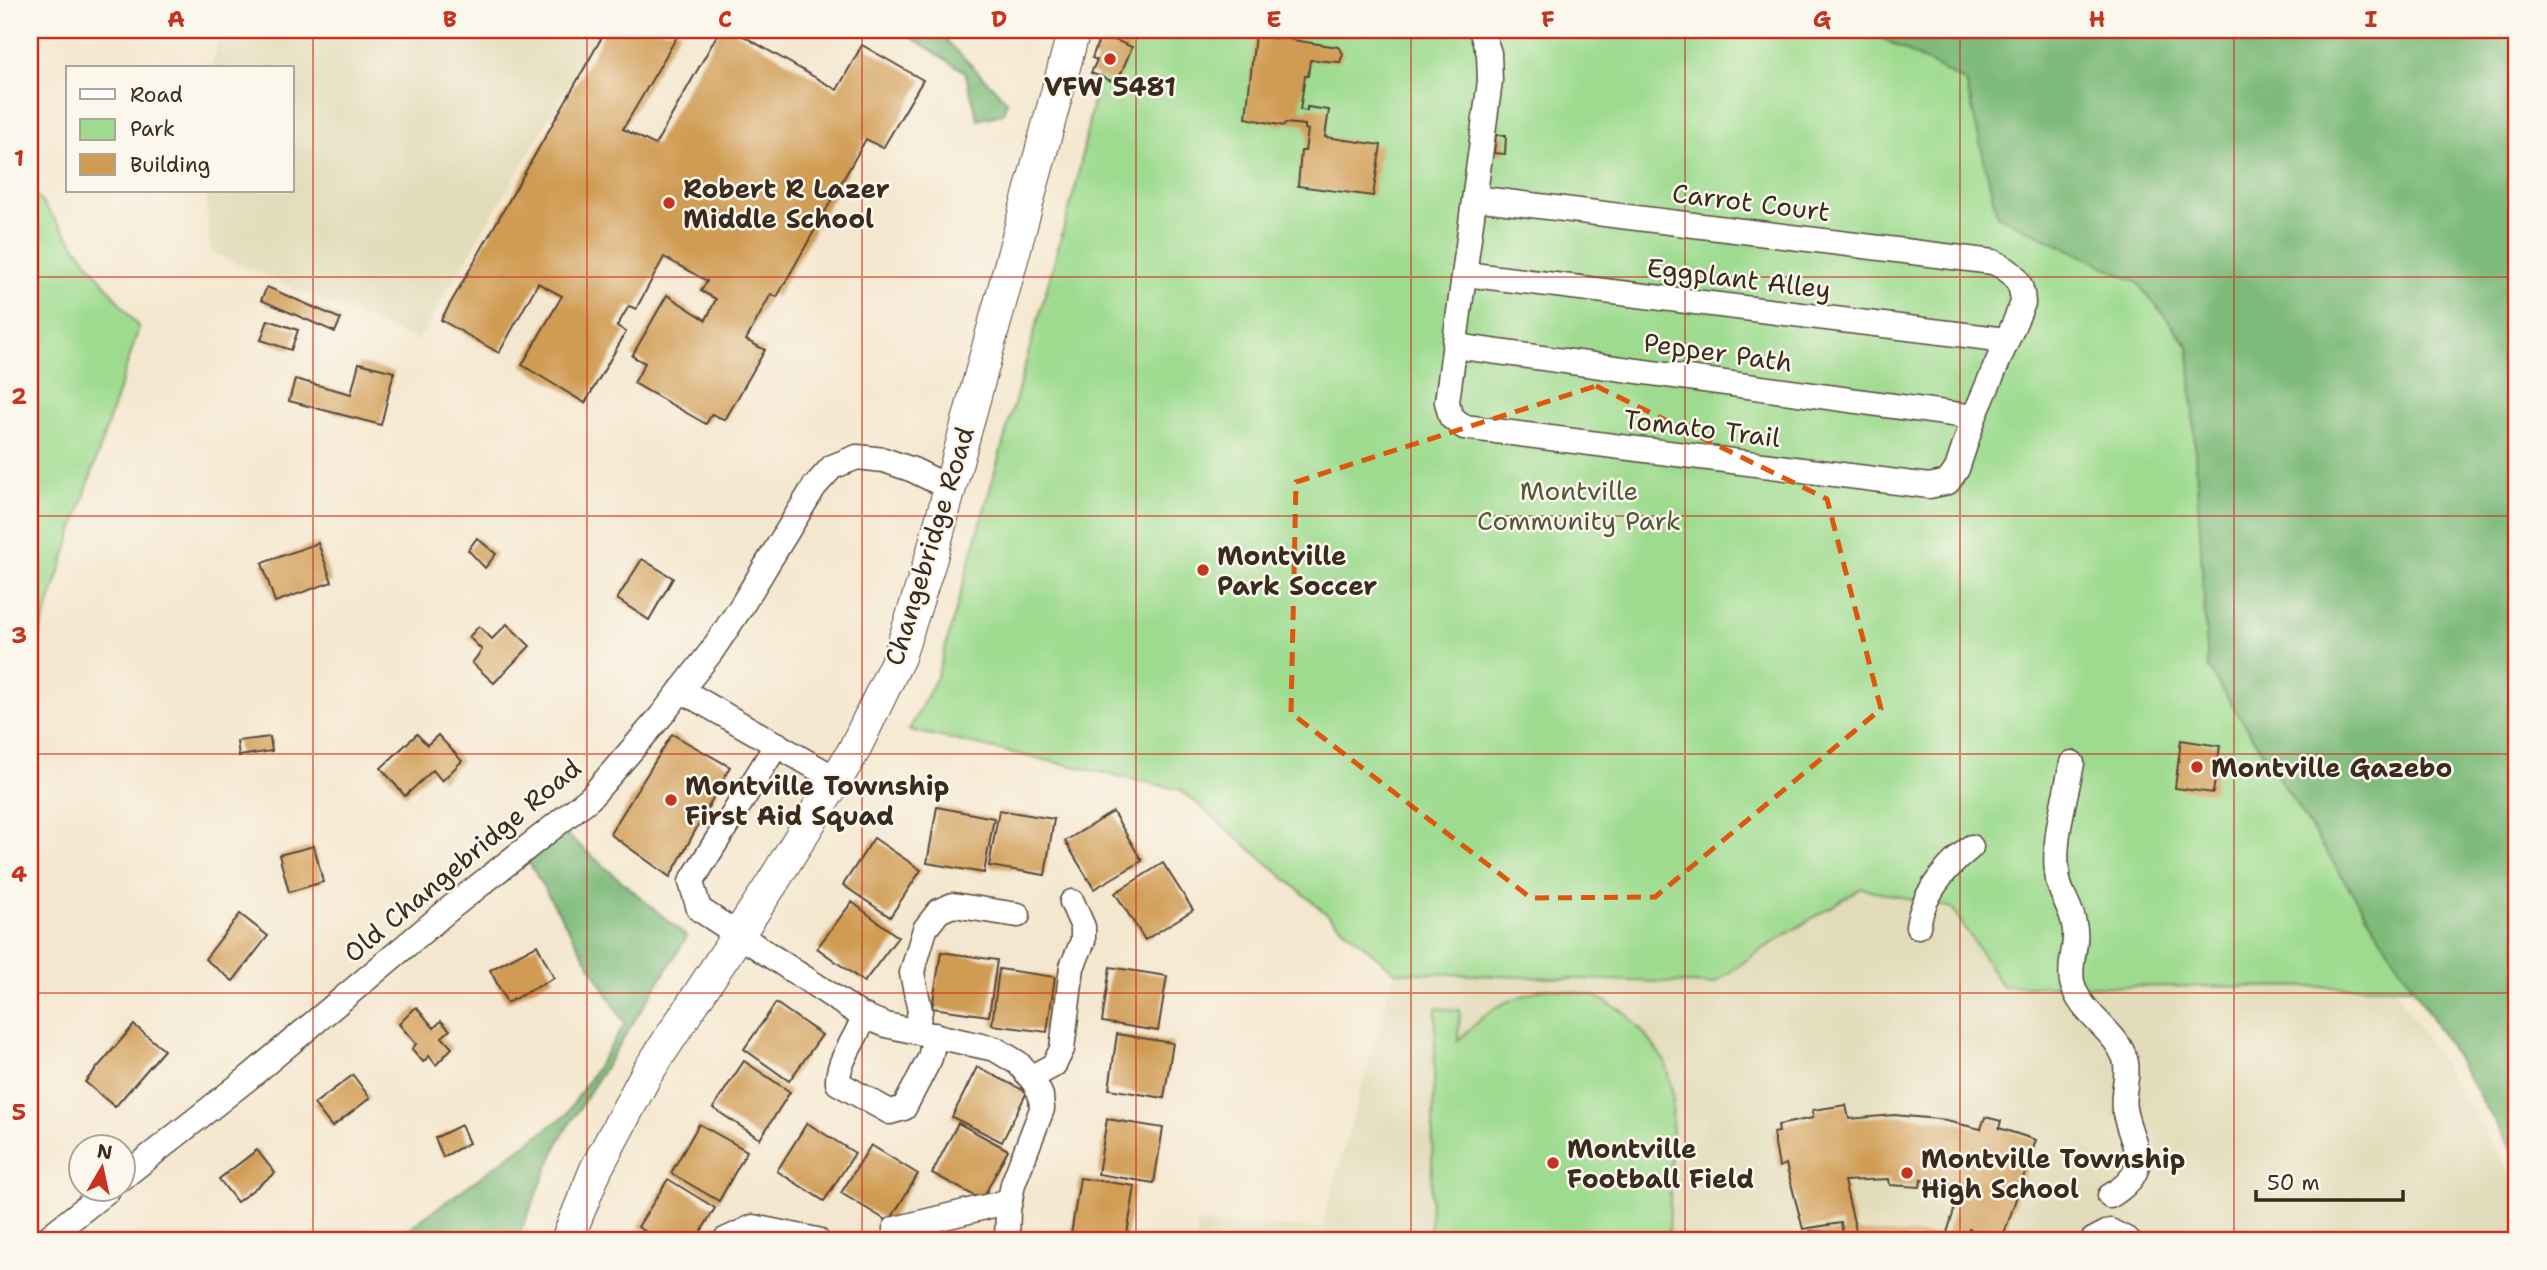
<svg xmlns="http://www.w3.org/2000/svg" width="2547" height="1270" font-family="'Shantell Sans',sans-serif">
<rect width="100%" height="100%" fill="#fbf7ec"/>
<filter id="ink" filterUnits="userSpaceOnUse"><feTurbulence type="fractalNoise" baseFrequency=".0143" numOctaves="2"/><feDisplacementMap in="SourceGraphic" scale="14" xChannelSelector="R" yChannelSelector="G"/><feConvolveMatrix kernelMatrix="1 2 1 2 8 2 1 2 1" color-interpolation-filters="sRGB"/></filter>
<filter id="wash" filterUnits="userSpaceOnUse"><feTurbulence type="fractalNoise" baseFrequency=".00686" numOctaves="4" result="noise"/><feDisplacementMap in="SourceGraphic" scale="28" xChannelSelector="R" yChannelSelector="G"/><feGaussianBlur stdDeviation="1.57" result="paint"/><feColorMatrix in="noise" values="0 0 0 0 0 0 0 0 0 0 0 0 0 0 0 0 0 1.4 0 .05"/><feComposite in="paint" operator="in"/></filter>
<g filter="url(#wash)">
<rect width="100%" height="100%" fill="#f4e7cf"/>
<!-- built -->
<g fill="#e2dcba">
<polygon points="220,30 601,30 418,341 210,252 206,191 292,191 292,68 212,68"/>
<polygon points="2193,669 2517,1183 2517,1240 1197,1240 1197,1224 1321,1228 1395,972 1713,984 1893,855"/>
</g>
<!-- green -->
<g fill="#9edb8f" stroke="#6c8256" stroke-width="2">
<polygon points="1107,30 1867,30 1966,82 1997,215 2137,282 2189,346 2208,667 2413,987 2002,986 1952,908 1861,888 1758,952 1713,984 1395,972 1181,790 909,730 937,677 1077,181"/>
<polygon points="30,187 139,328 30,663"/>
<path d="M1546,988L1593,995L1624,1012L1649,1039L1665,1062L1673,1095L1669,1240H1430L1436,1008L1460,1010L1458,1041C1491,1006 1501,1002 1546,988Z"/>
</g>
<!-- forest -->
<g fill="#7ebb7a" stroke="#5c724c" stroke-width="2">
<polygon points="900,30 936,30 1007,101 1003,114 978,120 965,72"/>
<polygon points="1867,30 2517,30 2517,1158 2413,987 2208,667 2189,346 2137,282 1997,215 1966,82"/>
<polygon points="558,827 687,937 560,1139 517,1240 393,1240 566,1115 625,1024 525,856"/>
</g>
<g id="blocks">
<!-- building -->
<g fill="#d09b53" fill-rule="evenodd">
<polygon points="606,30 681,30 623,129 655,145 720,30 733,30 837,90 862,45 923,80 883,148 866,139 777,297 771,294 746,340 765,350 725,420 712,414 706,424 634,383 645,363 632,356 667,295 706,320 716,299 701,291 707,281 664,257 636,309 629,306 617,326 626,332 585,403 522,365 562,296 538,283 499,353 441,320"/>
<polygon points="1276,30 1292,32 1292,40 1338,47 1341,50 1343,54 1340,62 1310,60 1308,76 1305,76 1300,110 1307,111 1307,107 1329,110 1325,137 1381,145 1373,196 1298,186 1301,151 1305,151 1308,130 1305,129 1305,125 1285,123 1284,126 1246,118 1255,35 1275,38"/>
<polygon points="1101,34 1132,47 1117,83 1091,73 1097,60 1092,58"/>
<polygon points="1496,135 1506,135 1505,154 1494,153"/>
<polygon points="267,287 341,319 335,332 261,300"/>
<polygon points="268,320 298,330 291,350 261,340"/>
<polygon points="359,363 394,372 381,425 289,401 295,379 351,394"/>
<polygon points="477,538 496,554 485,568 468,550"/>
<polygon points="318,543 332,582 275,602 262,563"/>
<polygon points="642,559 673,578 649,620 617,599"/>
<polygon points="507,624 530,646 494,683 472,663 482,650 469,637 479,626 492,639"/>
<polygon points="417,734 427,745 438,735 462,761 442,781 433,770 405,796 381,768"/>
<polygon points="672,734 730,767 670,877 610,834"/>
<polygon points="270,737 272,751 239,756 237,741"/>
<polygon points="2181,740 2220,746 2213,793 2175,788"/>
<polygon points="937,807 994,818 984,873 927,863"/>
<polygon points="999,810 1054,819 1045,875 989,866"/>
<polygon points="1113,812 1142,861 1094,889 1065,841"/>
<polygon points="874,838 921,870 890,917 843,885"/>
<polygon points="314,846 323,882 289,892 279,855"/>
<polygon points="1163,863 1193,910 1145,940 1115,893"/>
<polygon points="852,902 898,937 864,982 817,948"/>
<polygon points="240,914 268,936 233,981 205,959"/>
<polygon points="537,945 554,978 507,1003 490,970"/>
<polygon points="941,952 997,960 989,1016 932,1008"/>
<polygon points="1110,967 1167,976 1158,1031 1102,1022"/>
<polygon points="999,969 1055,977 1047,1032 992,1025"/>
<polygon points="776,1003 822,1035 789,1081 744,1049"/>
<polygon points="416,1007 434,1028 441,1021 450,1030 442,1037 452,1048 436,1065 429,1056 423,1062 412,1049 416,1044 399,1024"/>
<polygon points="134,1025 164,1050 115,1107 85,1082"/>
<polygon points="1117,1034 1173,1043 1164,1098 1109,1089"/>
<polygon points="744,1061 790,1092 760,1139 713,1108"/>
<polygon points="977,1067 1027,1092 1002,1142 952,1117"/>
<polygon points="353,1075 370,1098 332,1127 314,1104"/>
<path d="M1846,1105L1849,1119L1894,1115L1938,1119L1981,1129L1985,1117L2001,1121L1999,1128L2036,1140L2002,1240L1969,1229L1964,1240H1810V1231L1843,1233L1841,1223L1803,1229L1786,1164L1779,1167L1773,1133L1779,1132L1778,1125L1813,1118V1110ZM1889,1179L1890,1185L1920,1187L1921,1180L1961,1188L1946,1236L1856,1231L1844,1181Z"/>
<polygon points="1107,1119 1163,1128 1154,1183 1098,1174"/>
<polygon points="807,1123 855,1153 824,1201 777,1171"/>
<polygon points="958,1123 1008,1150 982,1200 932,1173"/>
<polygon points="699,1124 747,1151 719,1201 671,1173"/>
<polygon points="461,1125 469,1143 443,1157 435,1138"/>
<polygon points="871,1145 918,1174 889,1222 841,1193"/>
<polygon points="257,1150 275,1173 237,1202 219,1179"/>
<polygon points="1080,1178 1135,1186 1126,1240 1071,1234"/>
<polygon points="668,1179 715,1208 696,1240 660,1240 638,1227"/>
</g>
</g>
</g>
<g filter="url(#ink)">
<use href="#blocks" fill-opacity="0" stroke="#574639" stroke-width="2"/>
<g fill="none" stroke-linecap="round" stroke-linejoin="round">
<defs>
<g id="minor">
<path d="M1475,198L1993,262C2013,271 2022,280 2023,303L1974,417L1957,469L1948,482L1929,486L1464,427L1451,417L1447,402L1490,81L1489,53L1481,30"/>
<polyline points="1465,274 2006,340"/>
<polyline points="1455,346 1974,417"/>
<polyline points="681,690 836,779"/>
<polyline points="777,744 691,882 699,909 861,1015 886,1025 995,1049 1018,1063 1035,1083 1041,1096 1042,1109 1013,1184 1008,1210 1007,1240"/>
<path d="M2072,763C2065,801 2050,846 2059,884C2063,898 2072,910 2074,924C2079,943 2068,963 2072,982C2079,1013 2113,1028 2124,1056C2131,1072 2121,1092 2124,1109C2132,1149 2156,1168 2110,1196"/>
<path d="M1918,926C1923,894 1946,867 1971,847"/>
<path d="M864,1016C857,1039 837,1060 838,1083L890,1112L904,1108L930,1058L935,1035"/>
<polyline points="916,1031 920,1011 912,973 925,929 939,911 953,905 1018,915"/>
<polyline points="1032,1077 1054,1065 1062,1049 1072,967 1083,941 1083,927 1072,902"/>
<polyline points="122,1178 246,1080 453,906 590,798 661,716 711,652 741,607 814,487 832,467 857,457 884,460 913,470 950,488"/>
<polyline points="895,1229 1010,1201"/>
<polyline points="45,1240 108,1190"/>
<polyline points="725,1240 753,1227 817,1240"/>
<polyline points="2093,1240 2110,1231 2128,1240"/>
</g>
<polyline id="major" points="567,1240 596,1169 647,1073 771,885 853,752 899,657 931,558 1074,30"/>
</defs>
<!-- minor casing -->
<use href="#minor" stroke="#574639" stroke-width="27"/>
<!-- major casing -->
<use href="#major" stroke="#574639" stroke-width="34"/>
<!-- minor -->
<use href="#minor" stroke="#fff" stroke-width="24"/>
<!-- major -->
<use href="#major" stroke="#fff" stroke-width="32"/>
</g>
</g>
<!-- marked area -->
<path fill="none" stroke="#df570d" stroke-width="5" stroke-dasharray="14 9" stroke-linejoin="round" d="M1596,386L1827,499L1881,709L1655,897L1531,898L1291,713L1296,482Z"/>
<!-- grid -->
<path fill="none" stroke="#c8321e" stroke-width="2" stroke-opacity="0.55" d="M313,30V1240M587,30V1240M862,30V1240M1136,30V1240M1411,30V1240M1685,30V1240M1960,30V1240M2234,30V1240M30,277H2517M30,516H2517M30,754H2517M30,993H2517"/>
<!-- markers -->
<g fill="#c8321e" stroke="#fbf7ec" stroke-width="2.5">
<circle cx="1110" cy="59" r="7"/>
<circle cx="669" cy="203" r="7"/>
<circle cx="1203" cy="570" r="7"/>
<circle cx="2197" cy="767" r="7"/>
<circle cx="671" cy="800" r="7"/>
<circle cx="1553" cy="1163" r="7"/>
<circle cx="1907" cy="1173" r="7"/>
</g>
<g text-anchor="middle" dominant-baseline="central" stroke-width="5" stroke-linejoin="round" paint-order="stroke">
<!-- poi labels -->
<g font-size="26" font-weight="bold" fill="#3b2a1e" stroke="#fbf7ec" text-anchor="start">
<text x="1110" y="86" text-anchor="middle">VFW 5481</text>
<text x="683" y="188">Robert R Lazer<tspan x="683" dy="30">Middle School</tspan></text>
<text x="1217" y="555">Montville<tspan x="1217" dy="30">Park Soccer</tspan></text>
<text x="2211" y="767">Montville Gazebo</text>
<text x="685" y="785">Montville Township<tspan x="685" dy="30">First Aid Squad</tspan></text>
<text x="1567" y="1148">Montville<tspan x="1567" dy="30">Football Field</tspan></text>
<text x="1921" y="1158">Montville Township<tspan x="1921" dy="30">High School</tspan></text>
</g>
<!-- street labels -->
<g font-size="26" fill="#3b2a1e" stroke="#fbf7ec">
<text transform="translate(1751 202) rotate(7)">Carrot Court</text>
<text transform="translate(1739 278) rotate(7)">Eggplant Alley</text>
<text transform="translate(1718 352) rotate(8)">Pepper Path</text>
<text transform="translate(1702 428) rotate(7)">Tomato Trail</text>
<text transform="translate(929 546) rotate(-73)">Changebridge Road</text>
<text transform="translate(462 860) rotate(-40)">Old Changebridge Road</text>
</g>
<!-- park labels -->
<g font-size="26" fill="#54563a" stroke="#fbf7ec">
<text x="1579" y="490">Montville<tspan x="1579" dy="30">Community Park</tspan></text>
</g>
</g>
<!-- margin -->
<rect width="2547" height="1270" fill="none" stroke="#fbf7ec" stroke-width="77"/>
<!-- legend -->
<rect x="66" y="66" width="228" height="126" fill="#fbf7ec" stroke="#aea59a" stroke-width="2"/>
<rect x="80" y="89" width="35" height="10" fill="#ffffff" stroke="#aea59a" stroke-width="2"/>
<text x="130" y="102" font-size="21" fill="#3b2a1e">Road</text>
<rect x="80" y="119" width="35" height="21" fill="#9edb8f" stroke="#aea59a" stroke-width="2"/>
<text x="130" y="136" font-size="21" fill="#3b2a1e">Park</text>
<rect x="80" y="154" width="35" height="21" fill="#d09b53" stroke="#aea59a" stroke-width="2"/>
<text x="130" y="172" font-size="21" fill="#3b2a1e">Building</text>
<!-- north arrow -->
<g transform="translate(102 1168) rotate(9)"><circle r="33" fill="#fbf7ec" stroke="#aea59a" stroke-width="2"/>
<path d="M0-5L12 26L0 18L-12 26Z" fill="#c8321e"/>
<text y="-10" font-size="19" font-weight="bold" text-anchor="middle" fill="#3b2a1e">N</text>
</g>
<!-- scale -->
<path d="M2256 1190v10h147v-10" fill="none" stroke="#3b2a1e" stroke-width="3.5"/>
<text x="2267" y="1190" font-size="21" fill="#3b2a1e" stroke="#fbf7ec" stroke-width="5" paint-order="stroke">50 m</text>
<rect x="38" y="38" width="2470" height="1194" fill="none" stroke="#c8321e" stroke-width="2.5"/>
<g font-size="23" text-anchor="middle" font-weight="bold" fill="#c8321e">
<text x="176" y="27">A</text>
<text x="450" y="27">B</text>
<text x="725" y="27">C</text>
<text x="999" y="27">D</text>
<text x="1274" y="27">E</text>
<text x="1548" y="27">F</text>
<text x="1822" y="27">G</text>
<text x="2097" y="27">H</text>
<text x="2371" y="27">I</text>
<text x="19" y="166">1</text>
<text x="19" y="404">2</text>
<text x="19" y="643">3</text>
<text x="19" y="882">4</text>
<text x="19" y="1120">5</text>
</g>
</svg>
